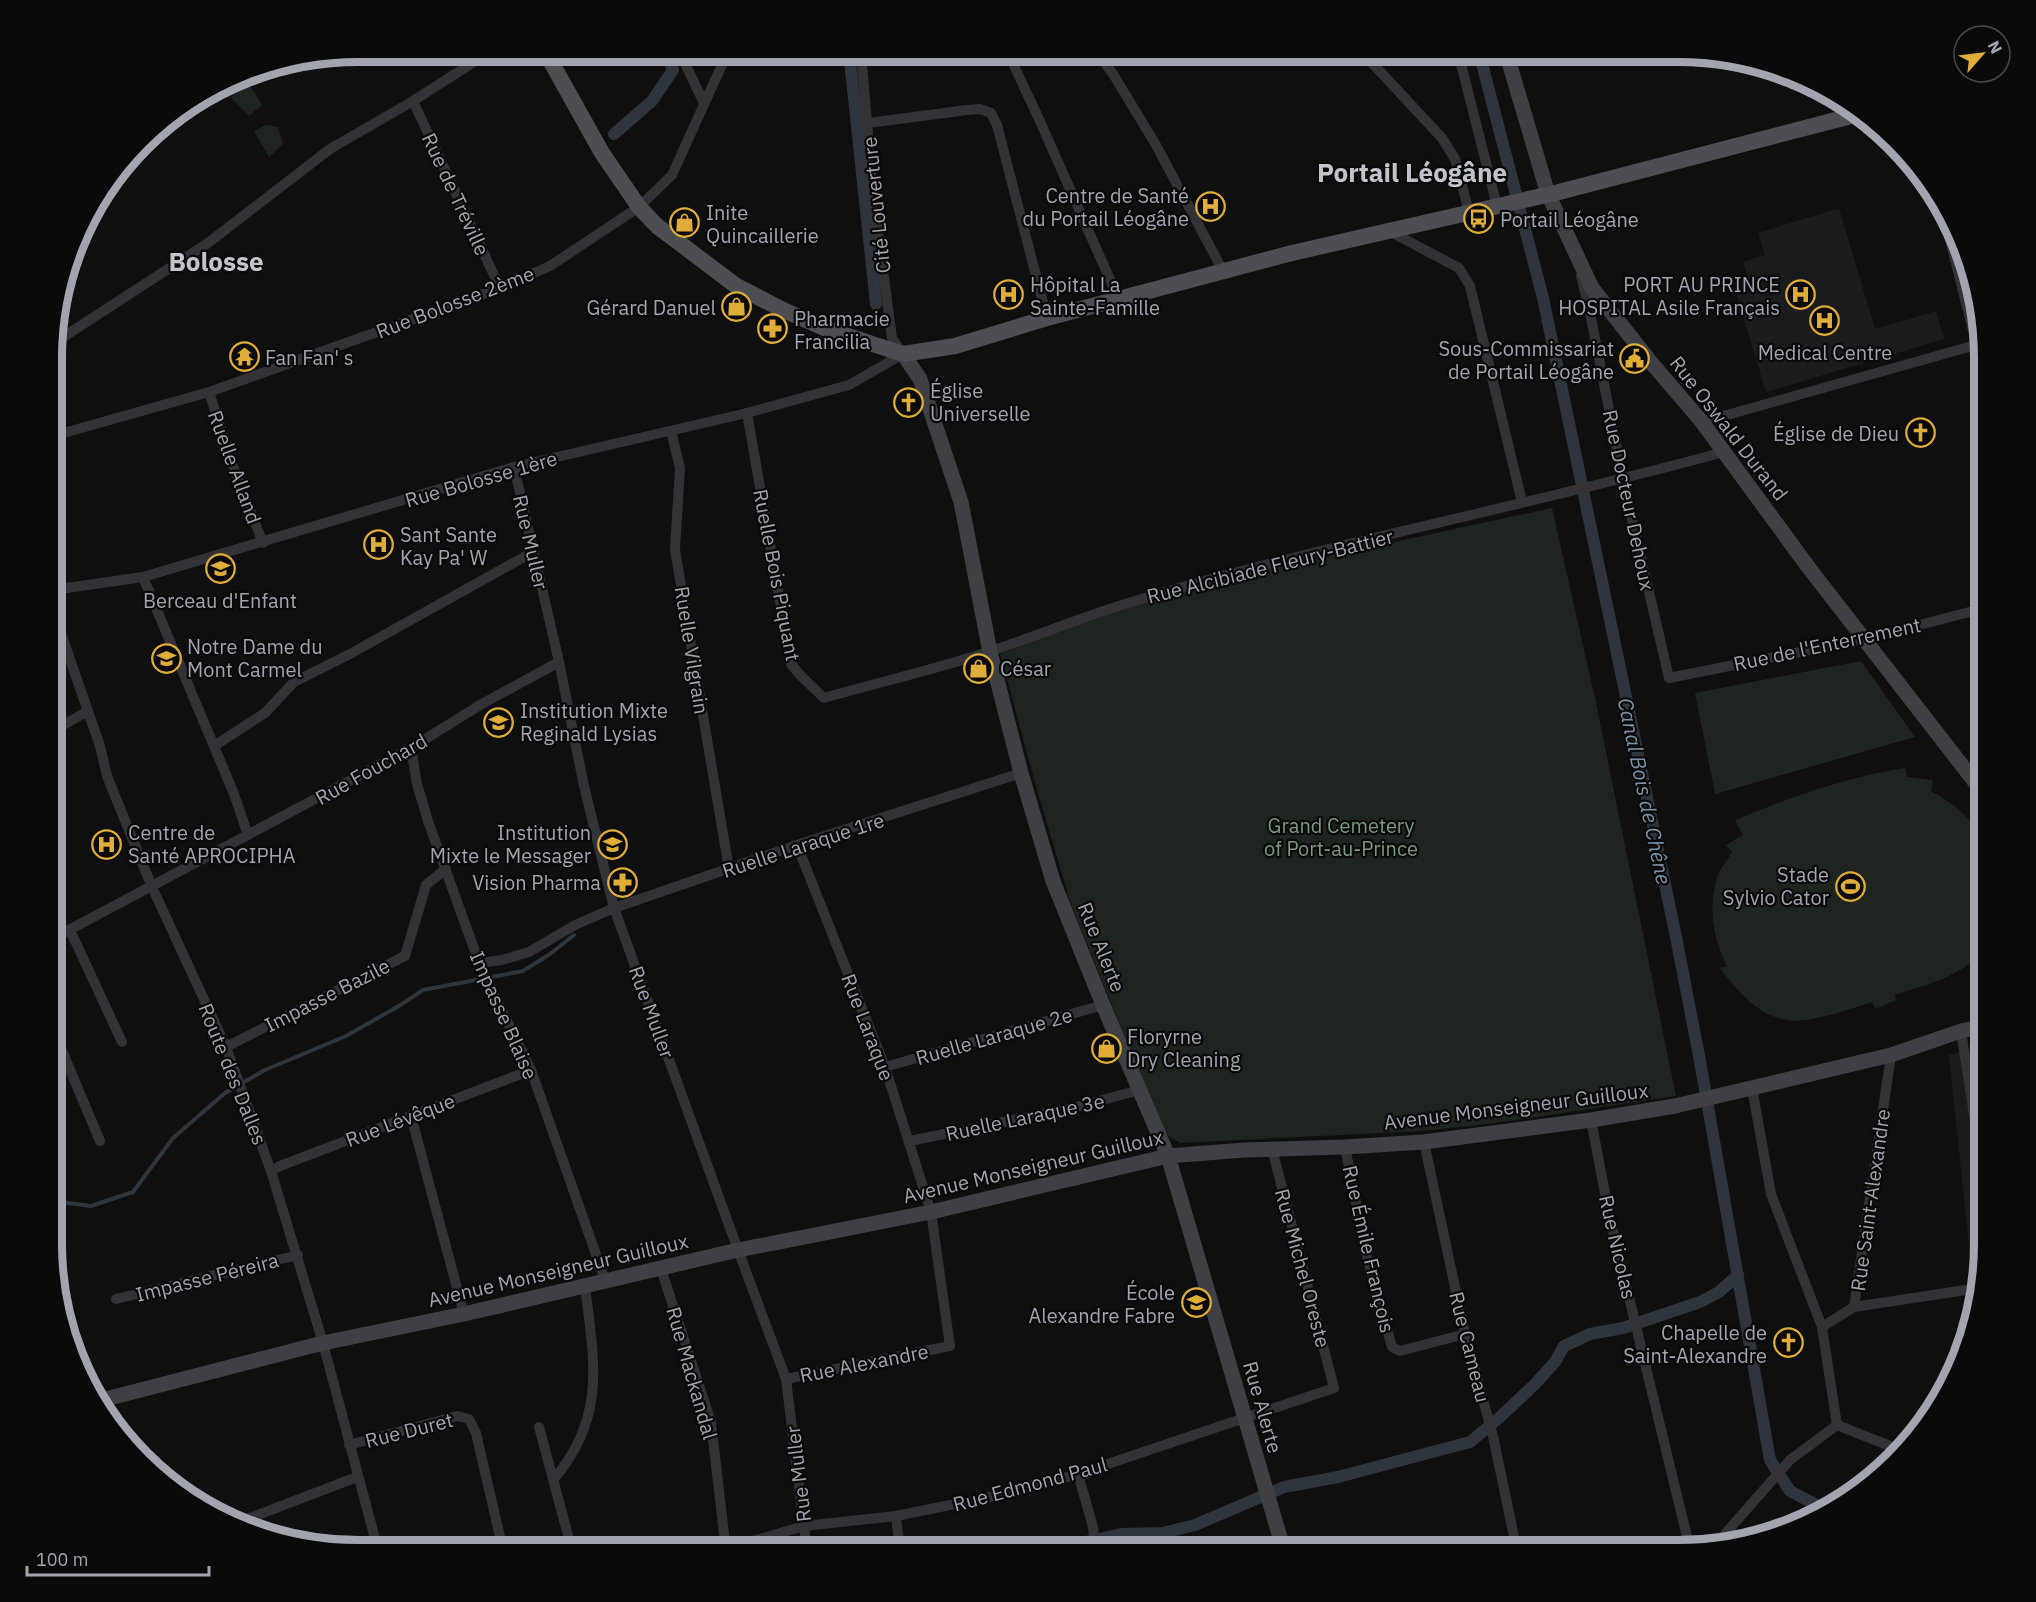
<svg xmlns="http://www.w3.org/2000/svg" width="2036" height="1602" font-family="'IBM Plex Sans',sans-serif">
<rect width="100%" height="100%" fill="#0f0f10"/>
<!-- built -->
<g fill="#1b1b1d">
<polygon points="1839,208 1875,329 1936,311 1944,339 1766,392 1732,279 1747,274 1743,262 1765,255 1758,233"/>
<polygon points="1984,1047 1984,1265 1975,1305 1949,1055"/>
</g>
<!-- green -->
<g fill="#1e241f">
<polygon points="248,82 262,105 249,116 231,98 238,89"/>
<polygon points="266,125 278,127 283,144 269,157 254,131"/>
<polygon points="1552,508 1595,698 1676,1096 1488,1124 1421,1131 1180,1143 1164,1133 1071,904 1037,790 1000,654 1109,613 1251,573"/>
<polygon points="1861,661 1915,737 1715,794 1695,693"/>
<path d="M1905,768L1907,777L1933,780L1931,791C1953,803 1972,818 1985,841V949C1961,977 1929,984 1895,995L1896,1000L1875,1009L1872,1002C1797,1026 1772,1037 1720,968L1727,966C1713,938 1707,906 1718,875C1721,867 1728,859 1732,852L1726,845L1743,835L1735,820C1790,797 1847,777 1905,768Z"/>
</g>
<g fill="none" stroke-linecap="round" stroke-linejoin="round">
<!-- stream -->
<polyline stroke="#2e353c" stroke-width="4" points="52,1201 91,1206 133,1192 173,1138 225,1093 265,1070 346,1036 399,1006 423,990 523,971 550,954 574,935"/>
<!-- canal -->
<g stroke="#2e353c" stroke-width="12">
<polyline points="849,51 876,304"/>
<polyline points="1479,52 1543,298 1676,937 1700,1061 1770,1460 1790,1491 1826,1510"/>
<polyline points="614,134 652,101 673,70 665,51"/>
<polyline points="1045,1551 1121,1534 1163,1533 1195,1525 1284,1487 1338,1477 1470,1442 1499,1418 1535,1384 1555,1362 1564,1346 1590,1334 1623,1328 1700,1302 1719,1292 1738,1275"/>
</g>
<!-- street -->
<g stroke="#333337" stroke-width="10">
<polyline points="679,51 704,103"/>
<polyline points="766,51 768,54"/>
<polyline points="1009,51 1016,70 1039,119 1119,300"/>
<polyline points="1096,51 1113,74 1156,145 1223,271"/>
<polyline points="1361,51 1442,138 1455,159 1469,212"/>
<polyline points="1458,52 1497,206"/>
<polyline points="413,101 500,288"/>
<polyline points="868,123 967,110 980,109 991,113 997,125 1047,318"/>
<polyline points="1942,208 1985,378"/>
<polyline points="1389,231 1459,268 1470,286 1522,502"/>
<polyline points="1581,276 1590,313 1623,480 1669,678 1865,639 1985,608"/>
<polyline points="54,343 208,243 330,149 413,101 491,51"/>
<polyline points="209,392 233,466 263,543"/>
<path d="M747,413L791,664L800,675L824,698C880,682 937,669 991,651C1037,636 1082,617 1128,603C1325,544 1527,506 1724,452"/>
<polyline points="1702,422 1983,343"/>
<polyline points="671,431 680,468 675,550 729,869"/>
<polyline points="53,436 209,392 500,288 550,266 639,207 672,175 726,56 731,51"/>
<polyline points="514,467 559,662 584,786 614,908 738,1250 786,1379 807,1551"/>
<polyline points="143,577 234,794 248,835"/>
<polyline points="53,590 143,577 514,467 747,413 849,385 903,354 892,338 873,195 861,51"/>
<polyline points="53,610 100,746 107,776 152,887 226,1047 271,1171 323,1343 378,1550"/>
<polyline points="53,731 88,711"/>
<polyline points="214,746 265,713 294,682 350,654 533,552"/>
<polyline points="411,748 417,784 428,821 481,968 531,1070 605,1280"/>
<polyline points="70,930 122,1042"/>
<polyline points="52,939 411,748 480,705 559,662"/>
<polyline points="479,963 502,960 529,952 575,925 614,908 797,845 1021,773"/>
<polyline points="52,1027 100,1141"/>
<polyline points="1961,1031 1984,1180"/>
<polyline points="226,1047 405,956 426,885 446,869"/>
<polyline points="885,1067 1103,1005"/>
<polyline points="411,1116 464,1314"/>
<polyline points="1591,1120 1610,1219 1690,1549"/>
<polyline points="910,1141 1081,1106 1139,1090"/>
<polyline points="1424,1142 1465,1334 1493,1436 1517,1551"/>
<polyline points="1345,1147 1366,1253 1392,1347 1400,1351 1465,1334"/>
<polyline points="271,1171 280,1166 531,1070"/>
<polyline points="661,1269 711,1422 726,1551"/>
<polyline points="116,1299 298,1255"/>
<polyline points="1854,1307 1979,1288"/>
<polyline points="1822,1327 1854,1307 1891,1055"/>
<polyline points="786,1379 950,1346 931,1212 885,1067 797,845"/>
<polyline points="1837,1425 1890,1446 1907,1448"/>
<polyline points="539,1427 572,1550"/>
<polyline points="349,1445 457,1416 469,1419 476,1433 503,1550"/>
<polyline points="1078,1474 1093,1527 1096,1551"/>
<path d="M554,1479C607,1416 594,1361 585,1286"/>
<polyline points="896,1516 900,1551"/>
<polyline points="234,1524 357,1477"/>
<polyline points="1717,1543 1790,1460 1837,1425 1822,1327 1771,1194 1752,1088"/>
<polyline points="719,1551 804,1526 896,1516 1019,1491 1078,1474 1334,1388 1272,1149"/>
</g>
<!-- secondary -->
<g stroke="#3f4045" stroke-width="15">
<polyline points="1506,52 1548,194 1592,288 1649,360 1702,422 1809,568 1985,795"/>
<polyline points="903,354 920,379 961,502 990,652 1021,773 1053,881 1103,1005 1168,1156 1284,1551"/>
<polyline points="98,1401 323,1343 464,1314 738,1250 931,1212 1168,1156 1244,1150 1345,1147 1424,1142 1591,1120 1675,1106 1891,1055 1961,1031 1984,1026"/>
</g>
<!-- primary -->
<polyline stroke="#4d4e54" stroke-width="16" points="545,51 602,153 639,207 657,226 735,285 781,309 824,328 903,354 955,346 1047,318 1292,253 1555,193 1859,114"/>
</g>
<!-- icons -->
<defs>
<symbol id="hospital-ring" viewBox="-11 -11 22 22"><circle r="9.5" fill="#0a0a0b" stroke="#e0ad38" stroke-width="1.5"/><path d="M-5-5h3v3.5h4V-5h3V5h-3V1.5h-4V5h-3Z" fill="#e0ad38"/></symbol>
<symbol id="bus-ring" viewBox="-11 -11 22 22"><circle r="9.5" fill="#0a0a0b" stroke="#e0ad38" stroke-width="1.5"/><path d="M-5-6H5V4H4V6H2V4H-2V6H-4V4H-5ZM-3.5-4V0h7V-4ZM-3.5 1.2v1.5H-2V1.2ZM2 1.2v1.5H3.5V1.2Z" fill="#e0ad38"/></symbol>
<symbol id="shop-ring" viewBox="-11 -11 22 22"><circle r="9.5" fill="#0a0a0b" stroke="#e0ad38" stroke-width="1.5"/><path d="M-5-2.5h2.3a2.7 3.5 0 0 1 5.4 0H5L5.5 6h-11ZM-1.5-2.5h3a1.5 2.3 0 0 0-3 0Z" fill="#e0ad38"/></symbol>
<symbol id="pharmacy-ring" viewBox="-11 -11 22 22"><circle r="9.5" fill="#0a0a0b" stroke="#e0ad38" stroke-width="1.5"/><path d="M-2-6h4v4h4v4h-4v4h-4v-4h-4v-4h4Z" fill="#e0ad38"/></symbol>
<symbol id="temple-ring" viewBox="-11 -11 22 22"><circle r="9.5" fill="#0a0a0b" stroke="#e0ad38" stroke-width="1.5"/><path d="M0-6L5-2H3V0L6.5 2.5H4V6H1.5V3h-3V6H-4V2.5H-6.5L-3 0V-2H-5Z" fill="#e0ad38"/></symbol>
<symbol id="civic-ring" viewBox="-11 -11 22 22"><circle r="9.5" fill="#0a0a0b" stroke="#e0ad38" stroke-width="1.5"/><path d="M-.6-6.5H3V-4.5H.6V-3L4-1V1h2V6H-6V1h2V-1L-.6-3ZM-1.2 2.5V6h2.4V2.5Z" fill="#e0ad38"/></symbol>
<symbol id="church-ring" viewBox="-11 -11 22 22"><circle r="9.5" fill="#0a0a0b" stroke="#e0ad38" stroke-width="1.5"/><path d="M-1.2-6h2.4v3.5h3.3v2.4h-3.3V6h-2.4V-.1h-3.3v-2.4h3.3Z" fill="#e0ad38"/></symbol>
<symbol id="school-ring" viewBox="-11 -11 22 22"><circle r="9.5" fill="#0a0a0b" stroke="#e0ad38" stroke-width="1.5"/><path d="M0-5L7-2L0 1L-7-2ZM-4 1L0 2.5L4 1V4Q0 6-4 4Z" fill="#e0ad38"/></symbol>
<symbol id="stadium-ring" viewBox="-11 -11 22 22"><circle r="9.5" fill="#0a0a0b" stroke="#e0ad38" stroke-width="1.5"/><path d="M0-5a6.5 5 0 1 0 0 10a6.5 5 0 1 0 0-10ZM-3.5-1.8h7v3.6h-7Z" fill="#e0ad38"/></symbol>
</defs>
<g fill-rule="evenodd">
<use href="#hospital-ring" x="1194" y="190" width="33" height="33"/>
<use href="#bus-ring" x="1462" y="202" width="33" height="33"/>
<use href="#shop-ring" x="668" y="206" width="33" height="33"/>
<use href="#hospital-ring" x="992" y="278" width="33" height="33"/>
<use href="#hospital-ring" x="1784" y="278" width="33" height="33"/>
<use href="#shop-ring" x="720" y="290" width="33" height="33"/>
<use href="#hospital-ring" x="1808" y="304" width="33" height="33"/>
<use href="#pharmacy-ring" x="756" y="312" width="33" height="33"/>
<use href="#temple-ring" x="228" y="340" width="33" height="33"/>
<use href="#civic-ring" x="1618" y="342" width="33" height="33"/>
<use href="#church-ring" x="892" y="386" width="33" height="33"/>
<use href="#church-ring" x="1904" y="416" width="33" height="33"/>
<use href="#hospital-ring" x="362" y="528" width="33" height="33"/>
<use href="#school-ring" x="204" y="552" width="33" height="33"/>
<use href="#school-ring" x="150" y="642" width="33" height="33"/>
<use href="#shop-ring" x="962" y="652" width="33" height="33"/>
<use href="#school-ring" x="482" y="706" width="33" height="33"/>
<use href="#hospital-ring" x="90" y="828" width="33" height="33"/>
<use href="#school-ring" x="596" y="828" width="33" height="33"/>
<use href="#pharmacy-ring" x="606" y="866" width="33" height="33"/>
<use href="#stadium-ring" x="1834" y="870" width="33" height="33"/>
<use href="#shop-ring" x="1090" y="1032" width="33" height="33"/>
<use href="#school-ring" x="1180" y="1286" width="33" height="33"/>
<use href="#church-ring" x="1772" y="1326" width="33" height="33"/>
</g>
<g text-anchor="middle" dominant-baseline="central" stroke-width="4.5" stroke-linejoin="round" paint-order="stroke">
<!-- street labels -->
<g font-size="20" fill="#a2a5b0" stroke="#0a0a0b">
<text transform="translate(456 194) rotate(65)">Rue de Tréville</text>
<text transform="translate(876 205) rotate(-96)">Cité Louverture</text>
<text transform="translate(455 302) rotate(-21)">Rue Bolosse 2ème</text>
<text transform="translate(1729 428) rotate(52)">Rue Oswald Durand</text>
<text transform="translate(235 467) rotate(70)">Ruelle Alland</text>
<text transform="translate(481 479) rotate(-16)">Rue Bolosse 1ère</text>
<text transform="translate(1629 500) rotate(78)">Rue Docteur Dehoux</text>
<text transform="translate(531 542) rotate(77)">Rue Muller</text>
<text transform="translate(1270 566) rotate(-14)">Rue Alcibiade Fleury-Battier</text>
<text transform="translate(777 575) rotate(79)">Ruelle Bois Piquant</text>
<text transform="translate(1827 644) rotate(-12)">Rue de l'Enterrement</text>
<text transform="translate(692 650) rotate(81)">Ruelle Vilgrain</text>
<text transform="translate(371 769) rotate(-29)">Rue Fouchard</text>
<text transform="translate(803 845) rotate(-18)">Ruelle Laraque 1re</text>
<text transform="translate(1102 947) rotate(68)">Rue Alerte</text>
<text transform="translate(327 995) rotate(-27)">Impasse Bazile</text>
<text transform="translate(652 1012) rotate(70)">Rue Muller</text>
<text transform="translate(504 1015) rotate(66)">Impasse Blaise</text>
<text transform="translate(868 1027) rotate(69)">Rue Laraque</text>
<text transform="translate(994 1036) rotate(-16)">Ruelle Laraque 2e</text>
<text transform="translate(233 1074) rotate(68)">Route des Dalles</text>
<text transform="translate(1516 1106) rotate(-7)">Avenue Monseigneur Guilloux</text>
<text transform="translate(1025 1117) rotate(-12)">Ruelle Laraque 3e</text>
<text transform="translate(400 1120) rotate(-21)">Rue Lévêque</text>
<text transform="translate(1033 1166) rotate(-13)">Avenue Monseigneur Guilloux</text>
<text transform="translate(1870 1200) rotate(-82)">Rue Saint-Alexandre</text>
<text transform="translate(1618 1247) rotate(77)">Rue Nicolas</text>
<text transform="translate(1369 1249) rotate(77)">Rue Émile François</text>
<text transform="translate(1303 1268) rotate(75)">Rue Michel Oreste</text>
<text transform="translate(558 1270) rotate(-13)">Avenue Monseigneur Guilloux</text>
<text transform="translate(207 1277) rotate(-14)">Impasse Péreira</text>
<text transform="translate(1470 1347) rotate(76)">Rue Cameau</text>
<text transform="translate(864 1363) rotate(-11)">Rue Alexandre</text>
<text transform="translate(692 1373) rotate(74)">Rue Mackandal</text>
<text transform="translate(1263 1407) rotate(74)">Rue Alerte</text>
<text transform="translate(409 1430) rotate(-14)">Rue Duret</text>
<text transform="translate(798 1474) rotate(-97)">Rue Muller</text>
<text transform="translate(1030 1484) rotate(-15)">Rue Edmond Paul</text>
</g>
<!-- poi labels -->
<g font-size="20" fill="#a2a5b0" stroke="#0a0a0b" text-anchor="start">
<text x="1189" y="195" text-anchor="end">Centre de Santé<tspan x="1189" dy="23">du Portail Léogâne</tspan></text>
<text x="706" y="212">Inite<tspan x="706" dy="23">Quincaillerie</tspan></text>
<text x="1500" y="219">Portail Léogâne</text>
<text x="1030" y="284">Hôpital La<tspan x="1030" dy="23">Sainte-Famille</tspan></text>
<text x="1780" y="284" text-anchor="end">PORT AU PRINCE<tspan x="1780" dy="23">HOSPITAL Asile Français</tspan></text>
<text x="716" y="307" text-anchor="end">Gérard Danuel</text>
<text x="794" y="318">Pharmacie<tspan x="794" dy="23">Francilia</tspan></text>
<text x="1614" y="348" text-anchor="end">Sous-Commissariat<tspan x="1614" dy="23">de Portail Léogâne</tspan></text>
<text x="1825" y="352" text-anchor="middle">Medical Centre</text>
<text x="265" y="357">Fan Fan' s</text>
<text x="930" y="390">Église<tspan x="930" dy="23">Universelle</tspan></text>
<text x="1899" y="433" text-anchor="end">Église de Dieu</text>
<text x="400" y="534">Sant Sante<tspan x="400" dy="23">Kay Pa' W</tspan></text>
<text x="220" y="600" text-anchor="middle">Berceau d'Enfant</text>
<text x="187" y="646">Notre Dame du<tspan x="187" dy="23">Mont Carmel</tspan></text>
<text x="1000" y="668">César</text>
<text x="520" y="710">Institution Mixte<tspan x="520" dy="23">Reginald Lysias</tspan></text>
<text x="128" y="832">Centre de<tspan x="128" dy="23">Santé APROCIPHA</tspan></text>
<text x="591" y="832" text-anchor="end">Institution<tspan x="591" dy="23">Mixte le Messager</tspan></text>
<text x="1829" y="874" text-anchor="end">Stade<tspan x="1829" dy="23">Sylvio Cator</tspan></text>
<text x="601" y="882" text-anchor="end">Vision Pharma</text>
<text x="1127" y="1036">Floryrne<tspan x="1127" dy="23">Dry Cleaning</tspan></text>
<text x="1175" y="1292" text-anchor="end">École<tspan x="1175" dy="23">Alexandre Fabre</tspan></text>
<text x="1767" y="1332" text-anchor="end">Chapelle de<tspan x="1767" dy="23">Saint-Alexandre</tspan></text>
</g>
<!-- park labels -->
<g font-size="20" fill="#7a9a7d" stroke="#0a0a0b">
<text x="1341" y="825">Grand Cemetery<tspan x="1341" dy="23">of Port-au-Prince</tspan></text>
</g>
<!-- water labels -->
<g font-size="21" font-style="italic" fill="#7b92a9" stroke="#0a0a0b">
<text transform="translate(1645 791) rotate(78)">Canal Bois de Chêne</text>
</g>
<!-- district labels -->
<g font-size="26" font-weight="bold" fill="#c2c4cc" stroke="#0a0a0b">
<text x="1412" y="172">Portail Léogâne</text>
<text x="216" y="261">Bolosse</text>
</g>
</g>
<!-- crop -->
<path d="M0 0H2036V1602H0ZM358 62H1678A296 296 0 0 1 1974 358V1244A296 296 0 0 1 1678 1540H358A296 296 0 0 1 62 1244V358A296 296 0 0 1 358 62Z" fill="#0a0a0b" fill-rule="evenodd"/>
<path fill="none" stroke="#a2a5b0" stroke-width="8" d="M358 62H1678A296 296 0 0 1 1974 358V1244A296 296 0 0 1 1678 1540H358A296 296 0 0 1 62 1244V358A296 296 0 0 1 358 62Z"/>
<!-- north arrow -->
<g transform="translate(1982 54) rotate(62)"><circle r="28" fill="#0a0a0b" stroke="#47484d" stroke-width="1.5"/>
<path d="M0-4.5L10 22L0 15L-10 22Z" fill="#e0ad38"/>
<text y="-9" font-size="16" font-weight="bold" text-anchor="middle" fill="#a2a5b0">N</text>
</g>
<!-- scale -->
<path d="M27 1566v9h182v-9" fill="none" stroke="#a2a5b0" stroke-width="3"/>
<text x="36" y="1566" font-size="18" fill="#a2a5b0" stroke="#0a0a0b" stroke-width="4.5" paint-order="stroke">100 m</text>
</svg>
